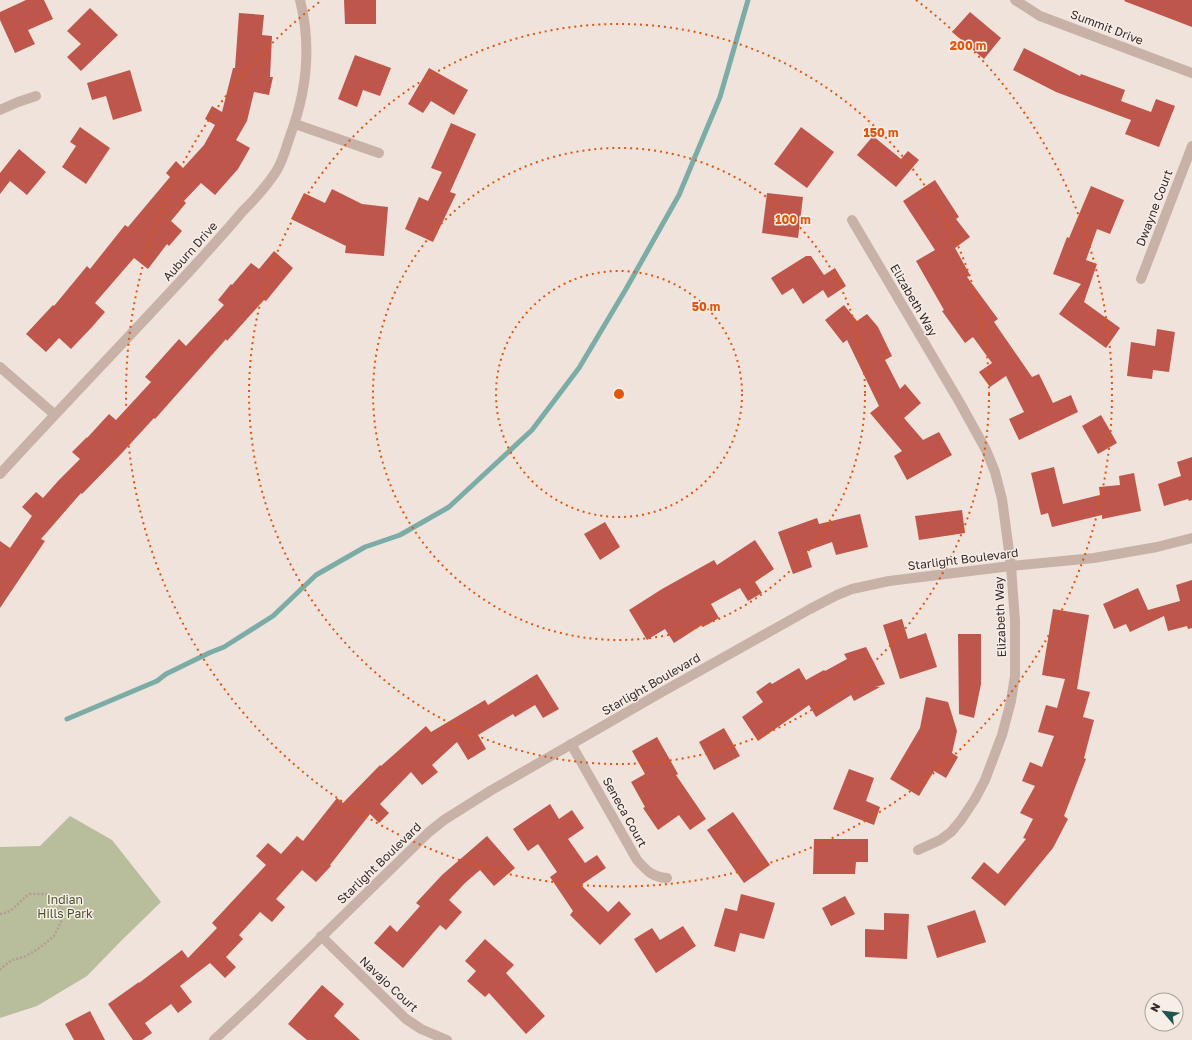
<svg xmlns="http://www.w3.org/2000/svg" width="1192" height="1040" font-family="'Golos Text',sans-serif">
<rect width="100%" height="100%" fill="#f0e3dc"/>
<!-- green -->
<polygon fill="#b8be9c" points="70,816 112,840 161,902 120,942 87,976 37,1006 0,1018 0,847 40,846"/>
<g fill="none" stroke-linecap="round" stroke-linejoin="round">
<!-- stream -->
<polyline stroke="#7caca6" stroke-width="5" points="67,719 157,681 166,674 209,653 224,647 273,616 316,575 365,547 400,535 449,507 532,430 579,368 626,289 679,195 720,97 748,0"/>
</g>
<!-- building -->
<g fill="#bf564b">
<polygon points="26,0 44,0 53,19 28,30 35,44 15,53 0,20 0,12"/>
<polygon points="344,0 376,0 376,24 345,24"/>
<polygon points="1125,0 1192,0 1192,27 1124,1"/>
<polygon points="90,8 118,35 81,71 67,57 81,44 67,31"/>
<polygon points="970,12 1001,38 984,59 952,32"/>
<polygon points="239,13 264,15 262,35 272,36 270,77 273,77 269,95 254,92 247,121 236,140 250,148 238,169 215,195 201,183 184,201 186,203 171,221 182,231 169,246 167,244 148,269 134,258 95,303 105,312 92,327 71,349 59,338 46,352 26,334 53,305 54,306 87,266 90,269 125,225 128,227 170,177 166,173 176,161 183,168 204,145 215,125 205,119 212,106 222,112 233,68 235,68"/>
<polygon points="1024,48 1080,76 1081,74 1125,90 1121,101 1151,112 1156,99 1175,106 1159,147 1125,134 1131,120 1056,92 1013,70"/>
<polygon points="355,55 391,68 380,96 363,90 357,107 338,99"/>
<polygon points="429,68 468,90 454,115 431,101 423,113 408,104"/>
<polygon points="130,70 142,111 113,120 106,96 92,100 87,83"/>
<polygon points="451,123 476,134 450,192 456,194 433,242 405,229 419,197 428,201 442,172 431,168"/>
<polygon points="80,127 110,148 86,184 62,167 76,146 70,142"/>
<polygon points="801,127 834,152 807,188 774,164"/>
<polygon points="873,136 901,159 908,151 919,160 896,187 857,155"/>
<polygon points="19,149 46,172 27,195 10,181 0,194 0,173"/>
<polygon points="935,180 959,217 956,219 970,237 955,248 970,275 967,277 998,319 994,322 1032,377 1039,374 1053,403 1071,395 1078,412 1019,440 1009,419 1024,412 1006,376 990,387 979,372 992,363 973,337 965,343 942,311 944,310 916,261 935,250 903,201"/>
<polygon points="1091,186 1124,200 1110,234 1097,229 1086,260 1097,264 1084,302 1120,328 1106,348 1059,314 1081,284 1053,274 1067,237 1069,238"/>
<polygon points="332,189 362,204 388,207 384,256 345,253 346,246 291,219 304,193 325,203"/>
<polygon points="767,193 803,197 798,238 762,233"/>
<polygon points="274,251 293,268 266,301 264,300 227,341 226,339 155,419 154,418 121,454 82,494 81,493 41,539 45,541 0,608 0,541 10,548 32,516 22,507 36,492 43,498 58,481 80,459 72,452 87,437 87,438 109,414 116,420 151,382 145,377 179,339 186,346 224,305 218,300 231,284 232,285 251,263 259,269"/>
<polygon points="806,256 811,256 824,275 835,268 846,286 828,298 823,290 803,304 793,288 782,295 771,278"/>
<polygon points="844,305 857,321 867,314 878,327 892,356 885,360 900,389 905,384 921,403 904,418 923,440 939,432 952,455 907,480 894,456 902,451 870,413 879,406 847,340 843,343 825,320"/>
<polygon points="1157,329 1175,332 1169,372 1153,370 1152,379 1127,376 1131,342 1155,346"/>
<polygon points="1101,415 1117,443 1098,454 1082,426"/>
<polygon points="1192,457 1192,500 1189,501 1188,499 1164,506 1158,484 1181,476 1177,462"/>
<polygon points="1054,467 1063,504 1100,495 1099,487 1120,485 1119,476 1134,473 1141,511 1102,519 1102,515 1052,527 1048,513 1041,515 1031,473"/>
<polygon points="962,510 965,533 919,540 915,516"/>
<polygon points="860,514 868,547 836,555 832,542 807,551 812,567 793,574 778,532 817,518 819,524"/>
<polygon points="605,522 620,547 600,560 584,534"/>
<polygon points="755,540 774,569 755,582 762,593 748,601 740,588 711,604 719,618 703,627 702,625 674,643 665,629 647,640 629,610 662,589 714,560 717,565"/>
<polygon points="1192,580 1192,628 1188,629 1187,626 1168,631 1164,616 1130,632 1126,624 1114,629 1103,604 1138,588 1148,610 1180,601 1176,585"/>
<polygon points="1053,609 1089,615 1077,689 1090,692 1083,717 1094,720 1084,758 1086,759 1064,816 1068,819 1053,848 1005,906 971,878 984,862 998,874 1026,839 1023,838 1033,819 1020,813 1035,786 1022,781 1030,762 1042,767 1054,736 1038,732 1046,705 1057,708 1065,679 1042,675"/>
<polygon points="902,619 908,639 926,633 937,667 900,679 883,625"/>
<polygon points="958,634 981,634 981,684 974,718 959,714"/>
<polygon points="866,647 885,684 876,687 880,687 854,701 851,695 816,717 809,705 758,741 742,717 763,702 756,692 770,682 772,684 799,668 806,680 824,670 825,671 847,659 844,654"/>
<polygon points="537,674 559,709 543,718 535,705 515,717 513,714 478,735 486,749 468,760 457,742 432,765 438,772 422,785 411,772 380,804 389,813 379,823 370,814 330,865 331,866 316,882 302,870 276,899 285,907 272,922 260,912 239,935 243,939 226,957 236,967 225,978 210,963 180,986 192,1002 178,1013 171,1004 145,1023 152,1033 142,1040 133,1040 108,1004 139,982 139,983 182,950 188,958 217,928 212,923 266,865 256,856 268,843 281,854 297,836 303,841 337,798 343,803 380,765 381,766 426,726 431,732 485,700 488,705"/>
<polygon points="926,697 948,702 957,731 952,753 958,757 946,778 934,771 919,796 890,779 920,728"/>
<polygon points="724,728 740,756 714,770 699,742"/>
<polygon points="657,737 678,774 676,775 706,819 690,830 679,815 658,830 643,808 645,807 631,782 645,774 632,751"/>
<polygon points="849,769 874,778 866,801 880,807 874,825 833,809"/>
<polygon points="550,804 559,819 572,810 584,828 568,839 585,863 597,855 606,868 581,885 608,912 619,901 631,914 600,945 570,915 573,911 550,877 557,872 538,844 528,851 513,829"/>
<polygon points="733,812 770,865 744,883 707,830"/>
<polygon points="487,836 515,868 494,886 480,870 465,883 449,900 462,912 446,930 440,925 403,968 374,943 390,925 397,932 420,906 416,903 442,875"/>
<polygon points="814,839 868,839 868,862 856,862 855,874 813,874"/>
<polygon points="741,894 775,903 764,939 740,933 735,952 714,946 725,908 737,911"/>
<polygon points="845,896 855,914 831,926 822,908"/>
<polygon points="975,910 986,942 937,958 927,926"/>
<polygon points="884,913 909,914 907,959 865,957 865,929 884,930"/>
<polygon points="683,926 696,946 656,973 634,939 652,928 660,940"/>
<polygon points="485,939 514,965 506,973 545,1016 526,1034 489,993 485,997 467,981 476,971 465,961"/>
<polygon points="322,985 344,1004 334,1016 360,1040 307,1040 288,1024"/>
<polygon points="90,1011 105,1040 74,1040 65,1024"/>
</g>
<g fill="none" stroke-linecap="round" stroke-linejoin="round">
<!-- path -->
<path stroke="#b39c92" stroke-width="2.5" stroke-dasharray="2 2" stroke-linecap="butt" d="M0,914C15,912 18,901 30,894H49L56,898L60,904L63,913L61,922L54,936L38,949L24,957L12,960L4,966L0,970"/>
<!-- minor -->
<g stroke="#c8b2a8" stroke-width="10">
<polyline points="1015,0 1040,16 1192,73"/>
<polyline points="0,110 18,102 36,96"/>
<polyline points="295,124 379,153"/>
<polyline points="852,220 960,403 986,450 995,472 1002,499 1011,566 1015,621 1015,676 1011,701 1002,735 985,780 975,799 961,820 951,832 940,840 918,850"/>
<polyline points="1141,279 1192,146"/>
<polyline points="0,367 54,414"/>
<path d="M0,474C65,403 133,333 198,262C213,245 228,229 242,212C255,199 267,186 277,170C283,160 286,148 290,136C307,91 312,47 300,0"/>
<path d="M571,744L637,860C647,871 652,877 667,878"/>
<polyline points="321,936 406,1019 421,1029 447,1040"/>
<polyline points="214,1040 256,1001 429,832 444,820 490,791 662,692 810,609 837,595 852,589 889,581 1011,566 1094,558 1157,547 1192,538"/>
</g>
</g>
<!-- distance rings -->
<g fill="none" stroke="#df570d" stroke-width="2" stroke-dasharray="2 4">
<circle cx="619" cy="394" r="123"/>
<circle cx="619" cy="394" r="246"/>
<circle cx="619" cy="394" r="370"/>
<path d="M916 0A493 493 0 1 1 322 0"/>
</g>
<g text-anchor="middle" dominant-baseline="central" stroke-width="3" stroke-linejoin="round" paint-order="stroke">
<!-- street labels -->
<g font-size="12" fill="#352a28" stroke="#f8eee8">
<text transform="translate(1107 27) rotate(21)">Summit Drive</text>
<text transform="translate(1154 208) rotate(-69)">Dwayne Court</text>
<text transform="translate(190 251) rotate(-48)">Auburn Drive</text>
<text transform="translate(914 300) rotate(60)">Elizabeth Way</text>
<text transform="translate(963 559) rotate(-7)">Starlight Boulevard</text>
<text transform="translate(1000 617) rotate(-92)">Elizabeth Way</text>
<text transform="translate(651 684) rotate(-30)">Starlight Boulevard</text>
<text transform="translate(625 812) rotate(61)">Seneca Court</text>
<text transform="translate(379 863) rotate(-44)">Starlight Boulevard</text>
<text transform="translate(389 984) rotate(43)">Navajo Court</text>
</g>
<!-- park labels -->
<g font-size="12" fill="#4a522d" stroke="#f8eee8">
<text x="65" y="899">Indian<tspan x="65" dy="14">Hills Park</tspan></text>
</g>
</g>
<circle cx="619" cy="394" r="6" fill="#df570d" stroke="#f8eee8" stroke-width="2"/>
<g font-size="12" text-anchor="middle" font-weight="bold" fill="#df570d" stroke="#f8eee8" stroke-width="3" stroke-linejoin="round" paint-order="stroke">
<text x="968" y="50">200 m</text>
<text x="881" y="137">150 m</text>
<text x="793" y="224">100 m</text>
<text x="706" y="311">50 m</text>
</g>
<!-- north arrow -->
<g transform="translate(1164 1012) rotate(298)"><circle r="19" fill="#f8eee8" stroke="#aaa09b"/>
<path d="M0-3L7 15L0 10L-7 15Z" fill="#20544f"/>
<text y="-6" font-size="11" font-weight="bold" text-anchor="middle" fill="#352a28">N</text>
</g>
</svg>
